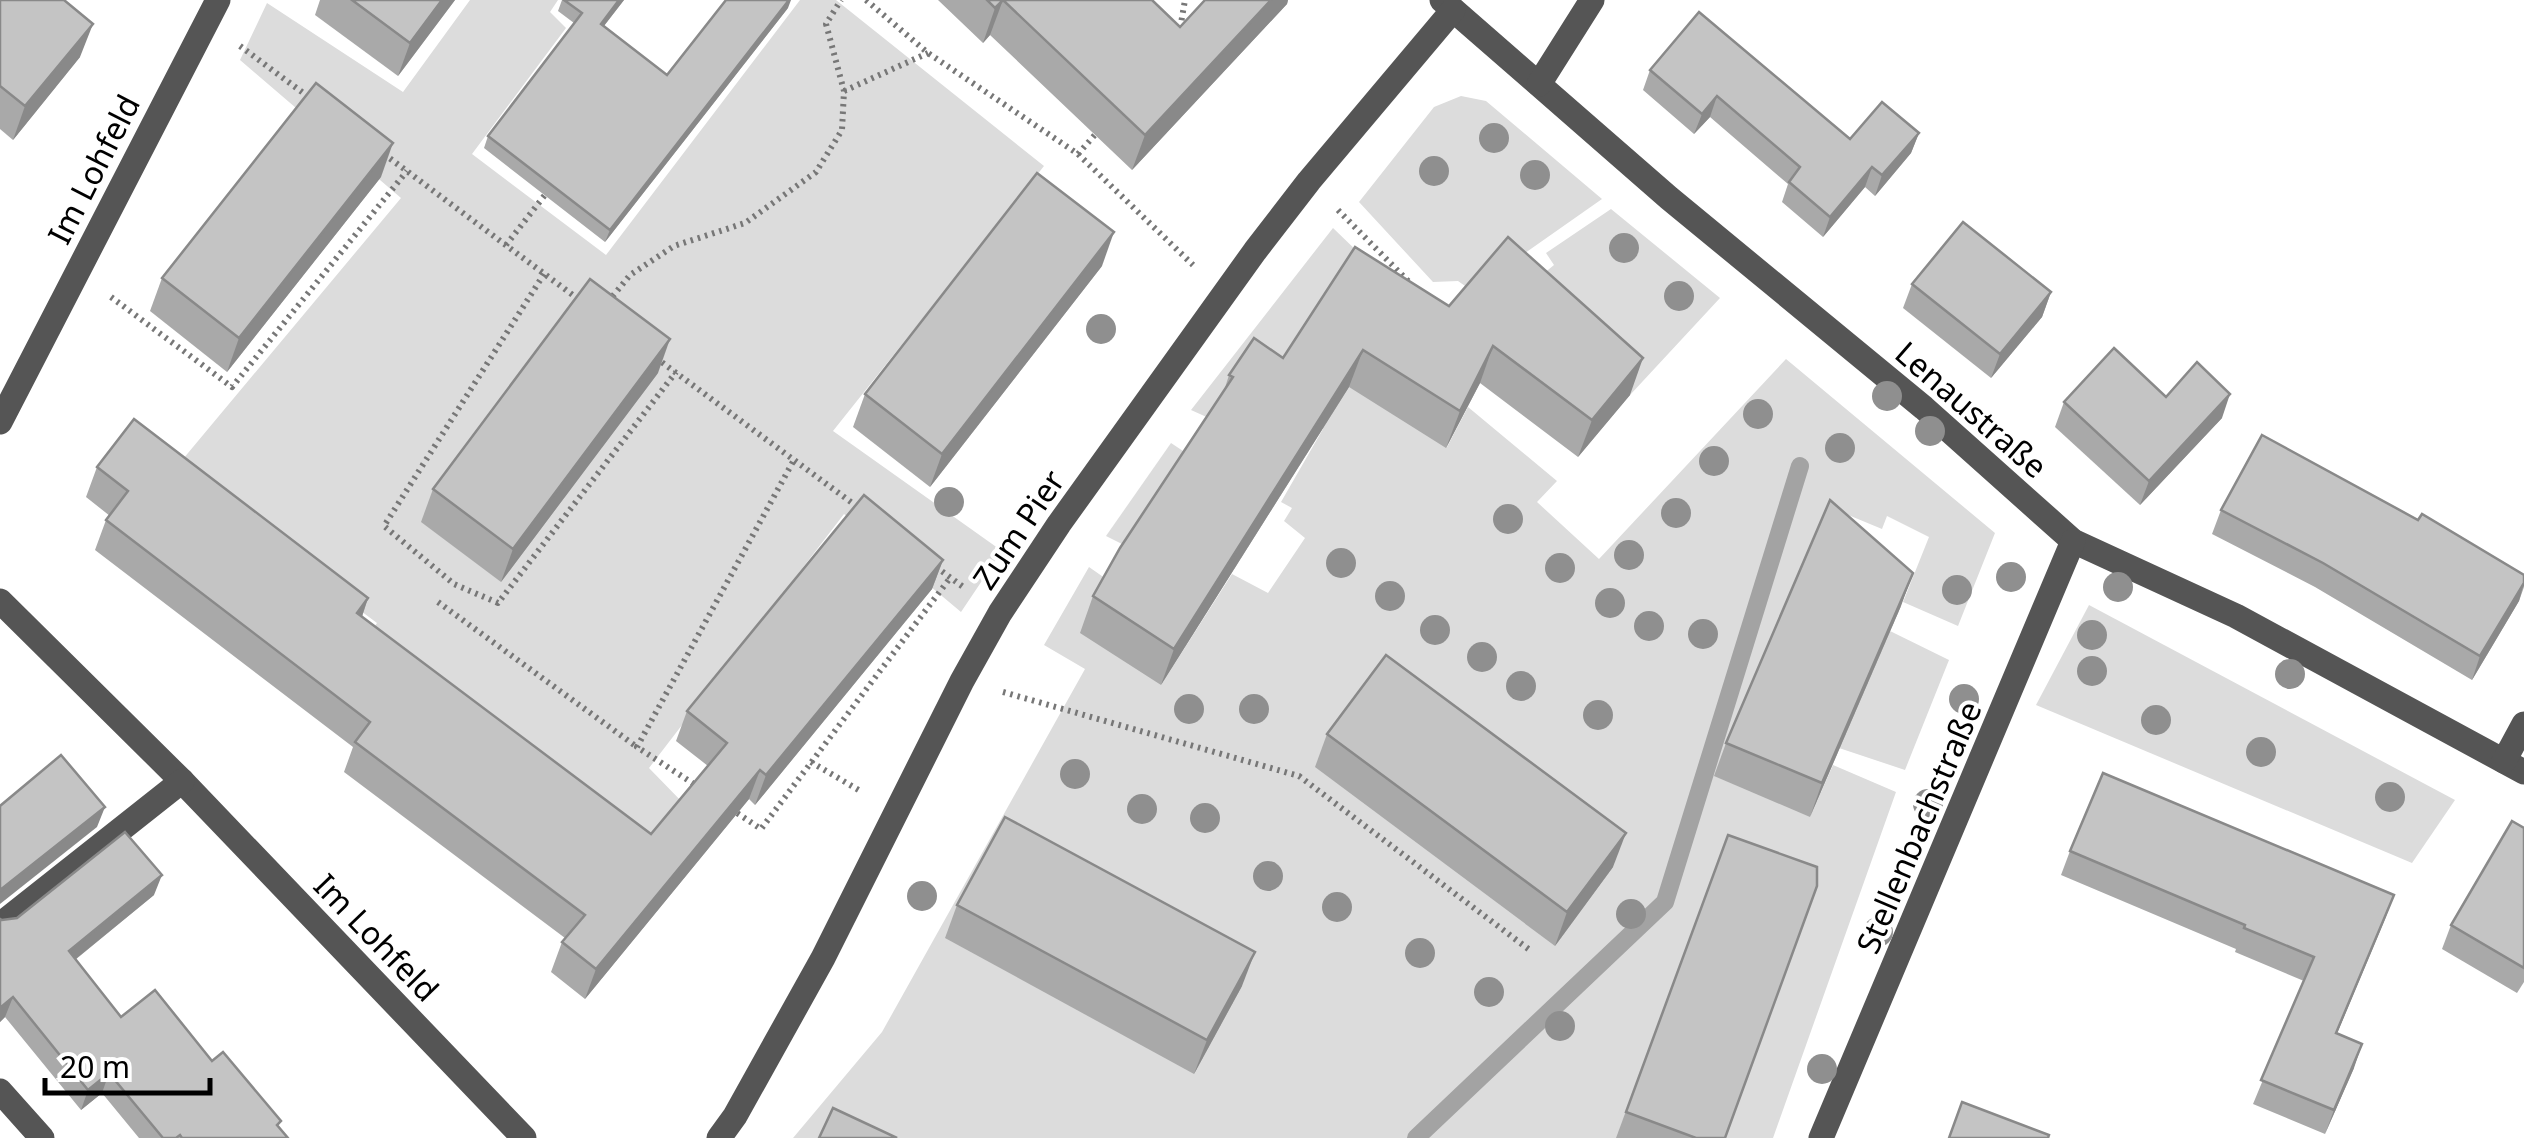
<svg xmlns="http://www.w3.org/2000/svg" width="2524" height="1138" font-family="'Noto Sans',sans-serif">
<rect width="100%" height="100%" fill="#fff"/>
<!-- green -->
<g fill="#dcdcdc">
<polygon points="470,0 558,0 550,12 566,28 472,154 606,255 800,0 836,0 1044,166 833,431 1002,551 961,612 844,514 649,768 686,806 641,863 368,636 377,623 173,471 401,198 240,60 267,3 403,92"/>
<polygon points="1461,96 1486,101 1602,199 1495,274 1468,288 1458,281 1433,282 1359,202 1434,107"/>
<polygon points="1611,209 1720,298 1630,395 1519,294 1554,265 1546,253"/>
<polygon points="1333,228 1361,255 1447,447 1468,407 1557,481 1537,502 1599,559 1786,359 1995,533 1958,626 1903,602 1929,537 1887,516 1882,529 1829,507 1810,817 1833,765 1896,792 1773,1138 793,1138 882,1032 1085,669 1044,645 1089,567 1109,581 1161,685 1232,574 1268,593 1305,538 1284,521 1292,508 1281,502 1323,429 1241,376 1211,419 1191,410"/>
<polygon points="1171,443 1189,455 1126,546 1106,536"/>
<polygon points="2089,605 2455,800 2412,863 2036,705"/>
<polygon points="1890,631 1949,660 1905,770 1839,748"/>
</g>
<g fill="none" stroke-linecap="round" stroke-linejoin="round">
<!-- stream -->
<polyline stroke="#a3a3a3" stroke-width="18" points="1416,1138 1665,902 1800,466"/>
<!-- path -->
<g stroke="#777" stroke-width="6" stroke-dasharray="2.5 5" stroke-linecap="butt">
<polyline points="866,0 928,53 1078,154 1193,265"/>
<polyline points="1179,35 1185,0"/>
<polyline points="240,46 310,98"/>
<polyline points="844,91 928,53"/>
<polyline points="384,154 582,302"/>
<polyline points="1078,154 1100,129"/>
<polyline points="1338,210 1410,283"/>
<polyline points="506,245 548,191"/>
<polyline points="544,274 384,526 454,584 498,603 676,372"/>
<polyline points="111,297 232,387 407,171"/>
<polyline points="608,302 630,275 674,246 745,223 816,172 842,130 844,91 826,24 841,0"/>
<polyline points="656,358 859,508"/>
<polyline points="936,567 966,589"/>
<polyline points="438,602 637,747"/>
<polyline points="1003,692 1299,776 1531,951"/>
<polyline points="811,762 862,792"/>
<polyline points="700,788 637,747 795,458"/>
<polyline points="731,809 761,829 950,578"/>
</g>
<!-- minor -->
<g stroke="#555" stroke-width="25">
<polyline points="1442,0 1669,198 1924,408 2073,541 2236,616 2524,772"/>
<polyline points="1539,84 1592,0"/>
<polyline points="0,422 218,0"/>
<polyline points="0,601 182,781 524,1138"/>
<polyline points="2504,761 2524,724"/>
<polyline points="0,925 182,781"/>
<polyline points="0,1091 42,1138"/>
<polyline points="719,1138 735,1116 823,958 962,681 1000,613 1059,524 1255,251 1309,181 1453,10"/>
<polyline points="1821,1138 2073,541"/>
</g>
</g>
<!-- trees -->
<g fill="#8f8f8f">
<circle cx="1494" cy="138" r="15"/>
<circle cx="1434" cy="171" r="15"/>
<circle cx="1535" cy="175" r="15"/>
<circle cx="1624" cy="248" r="15"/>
<circle cx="1679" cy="296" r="15"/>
<circle cx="1101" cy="329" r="15"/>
<circle cx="1887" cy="396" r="15"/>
<circle cx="1758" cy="414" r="15"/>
<circle cx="1930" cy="431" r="15"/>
<circle cx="1840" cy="448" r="15"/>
<circle cx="1714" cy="461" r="15"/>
<circle cx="949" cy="502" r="15"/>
<circle cx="1676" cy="513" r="15"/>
<circle cx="1508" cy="519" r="15"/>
<circle cx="1629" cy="555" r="15"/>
<circle cx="1341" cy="563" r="15"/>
<circle cx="1560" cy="568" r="15"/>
<circle cx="2011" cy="577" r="15"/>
<circle cx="2118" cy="587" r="15"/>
<circle cx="1957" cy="590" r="15"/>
<circle cx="1390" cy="596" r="15"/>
<circle cx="1610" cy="603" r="15"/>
<circle cx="1649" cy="626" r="15"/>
<circle cx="1435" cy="630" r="15"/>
<circle cx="1703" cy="634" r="15"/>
<circle cx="2092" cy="635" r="15"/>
<circle cx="1482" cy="657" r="15"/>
<circle cx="2092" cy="671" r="15"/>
<circle cx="2290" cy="674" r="15"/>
<circle cx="1521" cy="686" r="15"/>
<circle cx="1964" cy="699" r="15"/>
<circle cx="1189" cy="709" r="15"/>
<circle cx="1254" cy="709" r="15"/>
<circle cx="1598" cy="715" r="15"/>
<circle cx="2156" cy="720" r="15"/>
<circle cx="2261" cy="752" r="15"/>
<circle cx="1075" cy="774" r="15"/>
<circle cx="2390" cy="797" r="15"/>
<circle cx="1928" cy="804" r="15"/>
<circle cx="1142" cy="809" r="15"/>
<circle cx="1205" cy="818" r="15"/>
<circle cx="1268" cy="876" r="15"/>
<circle cx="922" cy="896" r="15"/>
<circle cx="1337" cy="907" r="15"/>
<circle cx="1631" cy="914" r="15"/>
<circle cx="1878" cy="932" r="15"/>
<circle cx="1420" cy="953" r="15"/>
<circle cx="1489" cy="992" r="15"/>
<circle cx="1560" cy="1026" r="15"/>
<circle cx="1822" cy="1069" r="15"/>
</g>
<!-- wall -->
<g fill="#a9a9a9">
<polygon points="0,0 80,57 13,140 0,129"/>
<polygon points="320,0 455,0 398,76 315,15"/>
<polygon points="562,0 624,0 604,26 667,75 788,8 605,242 484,148 488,136 574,23 558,11"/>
<polygon points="938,0 1152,0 1180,27 1205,0 1288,0 1287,4 1132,170 990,35 983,43"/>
<polygon points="1650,70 1850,139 1919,133 1911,153 1875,196 1865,187 1823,237 1782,202 1788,184 1710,117 1694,134 1643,90"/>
<polygon points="381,177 227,372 150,311 162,278"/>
<polygon points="1102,266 930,487 853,427 865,394"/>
<polygon points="1912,284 2051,292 2042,317 1991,378 1903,308"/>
<polygon points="1449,306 1630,395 1578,457 1480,383 1446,448 1349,387 1161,685 1080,633 1093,596 1224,391 1229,375"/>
<polygon points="658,373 501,582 421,522 433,489"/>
<polygon points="2166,397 2222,418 2140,505 2055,427 2064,402"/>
<polygon points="97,467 368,598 362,617 651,834 708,766 676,741 687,711 943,560 932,589 755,805 749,799 585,999 551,972 562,942 565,938 344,772 353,747 95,550 106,520 110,516 86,497"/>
<polygon points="2221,510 2418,520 2524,575 2524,587 2519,601 2472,680 2315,587 2212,534"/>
<polygon points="1901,606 1810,817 1714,776 1726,743"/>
<polygon points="1327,734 1613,867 1555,946 1315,767"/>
<polygon points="2524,828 2524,982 2517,993 2442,949 2451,925"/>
<polygon points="1728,835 1725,1138 1616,1138"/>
<polygon points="2070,851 2394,895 2337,1033 2354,1068 2325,1134 2253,1104 2304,981 2235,952 2236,949 2061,875"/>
<polygon points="154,895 75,960 121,1017 212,1061 288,1138 139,1138 102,1093 81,1110 5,1017 0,1022 0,919 2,920"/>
<polygon points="957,905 1242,986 1194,1074 945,938"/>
</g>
<!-- shaded-wall -->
<g fill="#898989">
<polygon points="442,0 455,0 398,76 410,43"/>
<polygon points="619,0 624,0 596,36 601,24"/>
<polygon points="789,0 791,0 788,8 605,242 610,230"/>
<polygon points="1003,0 990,35 983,43 995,8"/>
<polygon points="1271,0 1288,0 1287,4 1132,170 1145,135"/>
<polygon points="93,24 80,57 13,140 25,106"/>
<polygon points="1717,96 1710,117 1694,134 1702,114"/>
<polygon points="1919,133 1911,153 1875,196 1882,175"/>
<polygon points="393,143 381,177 227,372 239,338"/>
<polygon points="1872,167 1865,187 1823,237 1830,217"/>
<polygon points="1114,232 1102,266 930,487 942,454"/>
<polygon points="2051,292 2042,317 1991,378 2000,354"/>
<polygon points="670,339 658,373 501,582 513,549"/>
<polygon points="1493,346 1480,383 1446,448 1460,411"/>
<polygon points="1363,350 1349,387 1161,685 1174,649"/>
<polygon points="1643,358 1630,395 1578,457 1592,420"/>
<polygon points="2230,394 2222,418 2140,505 2149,481"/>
<polygon points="943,560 932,589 755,805 766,775"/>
<polygon points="1913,573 1901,606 1810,817 1822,783"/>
<polygon points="2524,583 2519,601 2472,680 2480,656"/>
<polygon points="368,598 358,628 357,613"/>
<polygon points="760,770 749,799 585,999 596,969"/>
<polygon points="105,807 97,827 0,904 0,890"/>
<polygon points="1626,833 1613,867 1555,946 1567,912"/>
<polygon points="162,875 154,895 61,971 69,951"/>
<polygon points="2394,895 2385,919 2327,1057 2336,1033"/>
<polygon points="1255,952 1242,986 1194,1074 1207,1040"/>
<polygon points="13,997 5,1017 0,1022 0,1008"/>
<polygon points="2362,1044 2354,1068 2325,1134 2334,1110"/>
<polygon points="109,1073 102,1093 81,1110 88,1090"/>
</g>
<!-- building -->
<g fill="#c4c4c4" stroke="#898989" stroke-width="2.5">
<polygon points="0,0 64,0 93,24 25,106 0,86"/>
<polygon points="352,0 442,0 410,43"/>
<polygon points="564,0 619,0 601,24 667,75 726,0 789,0 610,230 488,136 582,13"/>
<polygon points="987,0 1152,0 1180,27 1205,0 1271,0 1145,135 1003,0 995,8"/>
<polygon points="1699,12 1850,139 1882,102 1919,133 1882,175 1872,167 1830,217 1789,182 1800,167 1717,96 1702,114 1650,70"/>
<polygon points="316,83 393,143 239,338 162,278"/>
<polygon points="1037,173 1114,232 942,454 865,394"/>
<polygon points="1963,222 2051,292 2000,354 1912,284"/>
<polygon points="1508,237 1643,358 1592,420 1493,346 1460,411 1363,350 1174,649 1093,596 1120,548 1233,377 1229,375 1254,338 1283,358 1355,247 1449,306"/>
<polygon points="590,279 670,339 513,549 433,489"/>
<polygon points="2114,348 2166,397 2197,362 2230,394 2149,481 2064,402"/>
<polygon points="134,419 368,598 357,613 651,834 727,743 687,711 864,495 943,560 766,775 760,770 596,969 562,942 585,915 355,742 370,722 106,520 128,491 97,467"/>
<polygon points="2262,435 2418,520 2422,514 2524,575 2524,583 2480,656 2323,563 2221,510"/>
<polygon points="1830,500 1913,573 1822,783 1726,743"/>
<polygon points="1386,655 1626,833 1567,912 1327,734"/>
<polygon points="61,755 105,807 0,890 0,806"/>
<polygon points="2103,773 2394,895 2336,1033 2362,1044 2334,1110 2261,1080 2314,957 2244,928 2245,925 2070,851"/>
<polygon points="1005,817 1255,952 1207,1040 957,905"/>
<polygon points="2512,821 2524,828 2524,968 2451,925"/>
<polygon points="125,832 162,875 69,951 121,1017 155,990 212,1061 223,1052 281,1121 277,1125 288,1138 182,1138 180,1135 176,1138 163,1138 109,1073 88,1090 13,997 0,1008 0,919 2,920 17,918"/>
<polygon points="1728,835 1817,867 1817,886 1725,1138 1696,1138 1626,1112"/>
<polygon points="1962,1102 2049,1135 2048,1138 1949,1138"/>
<polygon points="833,1108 897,1138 819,1138"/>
</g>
<g text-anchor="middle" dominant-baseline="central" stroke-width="8" stroke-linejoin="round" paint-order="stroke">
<!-- street labels -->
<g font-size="32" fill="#000" stroke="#fff">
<text transform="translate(93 169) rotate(-63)">Im Lohfeld</text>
<text transform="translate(1972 409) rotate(41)">Lenaustraße</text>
<text transform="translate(1018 529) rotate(-56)">Zum Pier</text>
<text transform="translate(1918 827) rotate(-67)">Stellenbachstraße</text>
<text transform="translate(377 937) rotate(46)">Im Lohfeld</text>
</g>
</g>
<!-- scale -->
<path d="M45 1078v15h165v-15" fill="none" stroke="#000000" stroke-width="5"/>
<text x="60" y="1078" font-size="30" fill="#000000" stroke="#ffffff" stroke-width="8" paint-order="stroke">20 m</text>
</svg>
